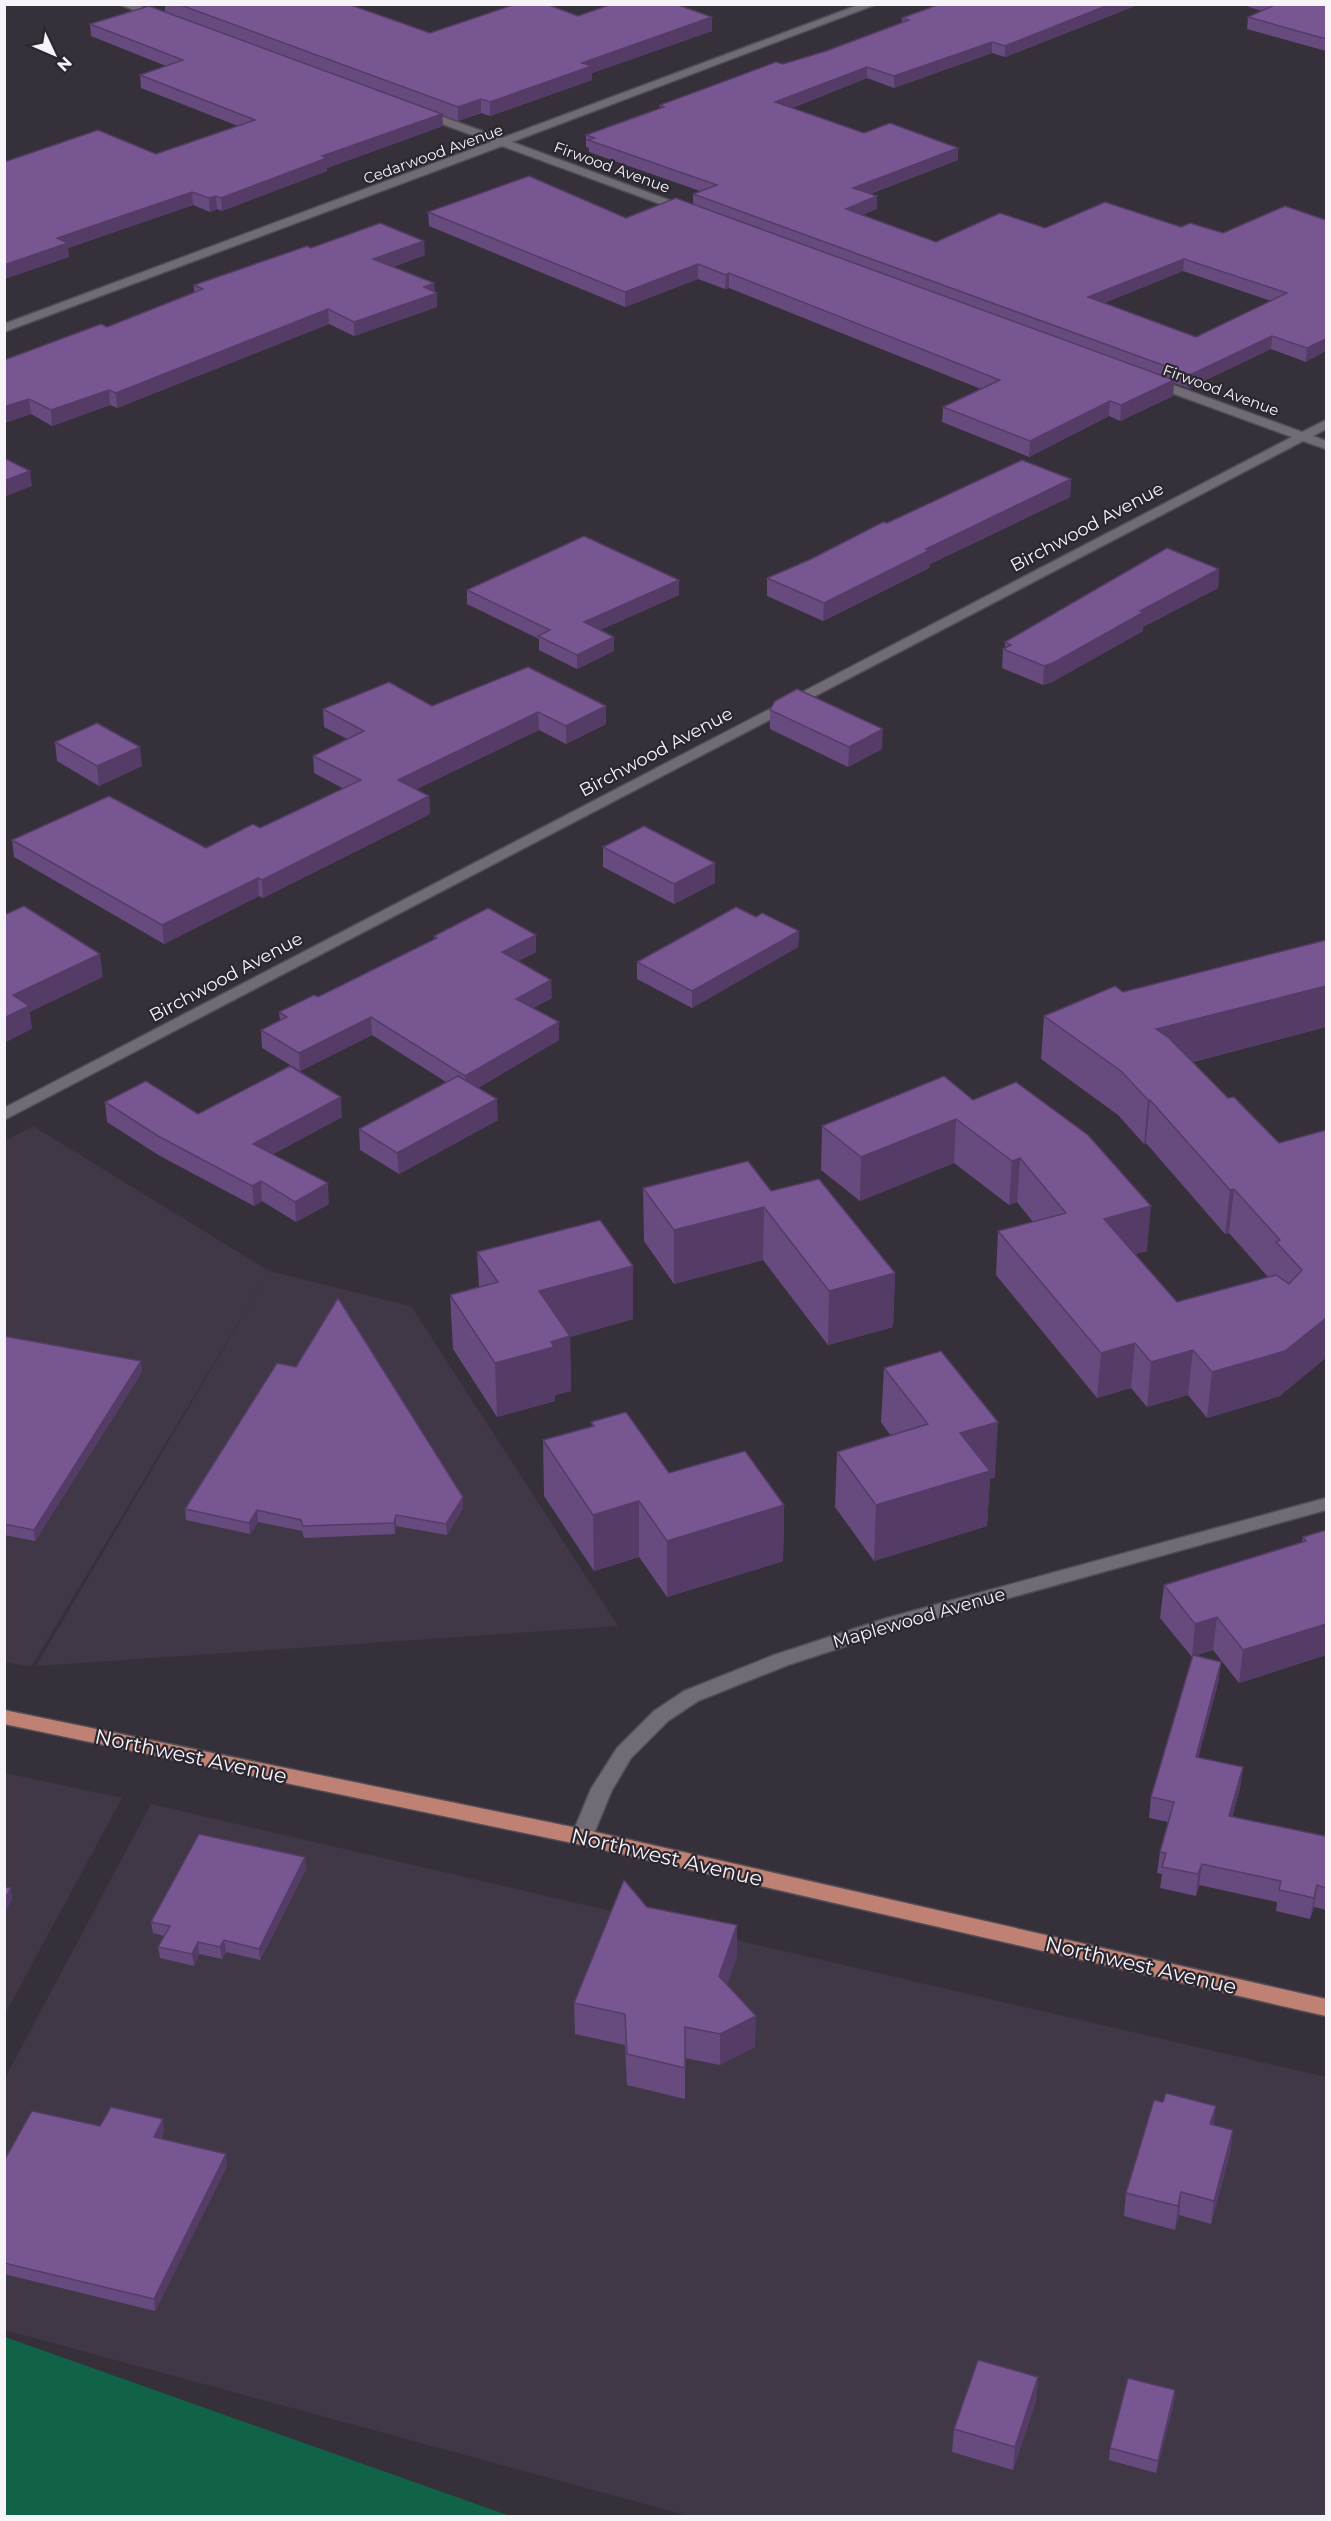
<svg xmlns="http://www.w3.org/2000/svg" width="1331" height="2521" font-family="Montserrat,sans-serif">
<rect width="100%" height="100%" fill="#35303a"/>
<!-- built -->
<g fill="#403847">
<polygon points="33,1126 269,1271 411,1306 618,1626 36,1666 267,1275 31,1667 5,1662 5,1141"/>
<polygon points="5,1773 122,1798 5,2014"/>
<polygon points="151,1804 1326,2077 1326,2516 689,2516 5,2330 4,2080"/>
</g>
<!-- green -->
<polygon fill="#106346" points="4,2337 5,2337 510,2516 5,2516"/>
<g fill="none" stroke-linecap="round" stroke-linejoin="round">
<defs>
<g id="minor">
<polygon points="119,4 135,4 164,17 155,19"/>
<polygon points="861,4 877,4 512,142 693,209 693,213 685,213 502,146 4,332 4,324 491,142 415,114 415,110 423,110 502,138"/>
<polygon points="1151,377 1302,432 1326,420 1326,429 1313,436 1326,441 1326,449 1303,441 4,1120 4,1108 1292,437 1147,384 1145,381"/>
<polygon points="1326,1498 1326,1510 901,1628 788,1665 698,1701 668,1721 631,1758 612,1790 590,1843 582,1845 574,1843 571,1837 591,1789 617,1748 654,1711 684,1691 774,1655 887,1618"/>
</g>
<polygon id="major" points="4,1710 582,1829 1326,1999 1326,2016 582,1845 4,1724"/>
</defs>
<!-- minor casing -->
<use href="#minor" stroke="#514d55" stroke-width="3"/>
<!-- major casing -->
<use href="#major" stroke="#514d55" stroke-width="3"/>
<!-- minor -->
<use href="#minor" fill="#706b75" fill-rule="evenodd"/>
<!-- major -->
<use href="#major" fill="#bf8173" fill-rule="evenodd"/>
</g>
<!-- wall -->
<g fill="#674a7e" fill-rule="evenodd">
<polygon points="165,4 348,4 430,33 578,16 712,17 712,31 592,73 592,80 490,116 481,113 458,121 442,115 443,126 327,168 327,171 222,211 217,209 210,212 193,205 68,248 69,257 4,279 4,162 156,154 238,126 141,88 140,75 166,66 91,36 90,24 165,12"/>
<path d="M940,4H1140L1005,57L992,53L894,88L867,78L792,108L864,133L958,148V160L870,194L877,209L862,215L936,242L1045,228L1181,227L1223,233L1326,220L1306,362L1271,349L1189,388L1174,383L1173,396L1120,421L1109,416L1029,457L942,422L943,407L981,389L729,288L725,289L698,279L625,307L429,226L428,212L626,218L693,204V194L700,191L589,152V148L586,147V135L660,108V105L826,51L902,23V18ZM1183,271L1271,301L1196,337L1104,303Z"/>
<polygon points="1240,4 1326,4 1326,51 1247,29 1248,17 1262,11"/>
<polygon points="311,248 425,255 393,267 437,293 437,307 354,336 329,324 117,408 110,405 52,426 31,414 4,423 4,360 107,327 194,292 194,285"/>
<polygon points="1071,479 1070,497 930,564 929,568 823,621 767,596 767,578 811,559 887,523"/>
<polygon points="1219,569 1218,588 1143,627 1143,631 1052,682 1043,685 1002,668 1003,649 1005,648 1005,642"/>
<polygon points="679,580 679,595 600,630 614,651 577,669 539,650 539,639 467,604 467,590"/>
<polygon points="432,706 606,706 606,724 566,744 539,730 416,789 429,796 430,814 263,898 259,896 164,944 14,857 12,840 206,848 260,828 344,789 314,773 313,756 347,739 324,727 323,709"/>
<polygon points="770,710 882,749 848,767 770,729"/>
<polygon points="55,742 142,766 99,786 57,761"/>
<polygon points="603,847 715,883 674,904 603,867"/>
<polygon points="756,917 799,931 798,947 692,1008 637,979 637,962"/>
<polygon points="536,935 536,952 518,961 552,998 533,1008 559,1022 559,1040 478,1088 498,1120 399,1174 360,1150 359,1129 446,1082 372,1035 300,1071 262,1048 261,1030 280,1021 279,1012 318,997 434,940 434,936"/>
<polygon points="1326,940 1326,1027 1193,1062 1228,1098 1279,1143 1326,1130 1280,1396 1207,1418 1188,1395 1147,1407 1131,1388 1097,1398 996,1275 998,1231 1033,1222 1017,1202 1009,1205 954,1163 860,1201 821,1170 822,1126 944,1076 1147,1251 1135,1254 1177,1302 1268,1277 1229,1233 1225,1234 1146,1143 1144,1144 1118,1115 1041,1059 1044,1016 1123,992"/>
<polygon points="105,1102 198,1114 342,1117 273,1154 329,1204 296,1222 262,1201 254,1206 160,1156 107,1122"/>
<polygon points="643,1188 771,1191 895,1273 893,1327 828,1345 763,1260 674,1284 644,1241"/>
<polygon points="477,1252 633,1266 633,1319 570,1337 571,1391 555,1395 555,1401 497,1417 453,1349 450,1295 479,1287"/>
<polygon points="4,1336 142,1372 35,1541 4,1535"/>
<polygon points="884,1368 995,1477 990,1479 987,1526 874,1561 835,1507 837,1452 891,1436 881,1422"/>
<polygon points="591,1422 669,1473 784,1505 783,1561 667,1597 639,1557 594,1571 544,1496 543,1440 592,1426"/>
<polygon points="463,1497 463,1508 447,1535 396,1526 395,1534 304,1538 302,1531 258,1522 250,1534 186,1520 185,1509"/>
<polygon points="1326,1530 1326,1655 1239,1683 1213,1650 1196,1655 1221,1662 1218,1683 1198,1758 1243,1767 1240,1788 1232,1817 1325,1836 1326,1828 1326,1910 1314,1907 1310,1919 1276,1911 1277,1902 1199,1885 1196,1896 1160,1888 1162,1874 1157,1873 1160,1852 1168,1822 1149,1818 1151,1797 1193,1656 1192,1657 1160,1618 1164,1585 1302,1542 1303,1537"/>
<polygon points="306,1869 260,1960 226,1952 222,1959 199,1954 194,1966 160,1958 158,1947 164,1936 153,1933 151,1922"/>
<polygon points="647,1907 737,1956 727,1984 755,2047 720,2065 685,2058 685,2099 627,2085 625,2045 575,2034 574,2003"/>
<polygon points="1163,2102 1216,2106 1213,2125 1233,2130 1230,2153 1211,2224 1179,2215 1175,2230 1124,2216 1126,2193"/>
<polygon points="100,2126 164,2131 161,2139 227,2166 155,2311 4,2274 4,2161"/>
<polygon points="1038,2377 1036,2401 1013,2470 952,2452 954,2429"/>
<polygon points="1175,2390 1174,2402 1156,2473 1109,2460 1110,2448"/>
</g>
<!-- shaded-wall -->
<g fill="#543c66">
<polygon points="1111,4 1140,4 1005,57 1005,46"/>
<polygon points="712,17 712,31 592,73 592,80 490,116 490,102 582,63"/>
<polygon points="992,42 992,53 894,88 894,76"/>
<polygon points="867,67 867,78 775,114 775,102"/>
<polygon points="481,99 481,113 458,121 458,107"/>
<polygon points="442,114 443,126 327,168 327,171 222,211 221,198 322,156"/>
<polygon points="958,148 958,160 853,200 853,188"/>
<polygon points="192,192 193,205 68,248 69,257 4,279 4,265 57,238"/>
<polygon points="216,196 217,209 210,212 209,198"/>
<polygon points="877,196 877,209 845,221 846,209"/>
<polygon points="424,241 425,255 374,274 373,259"/>
<polygon points="1184,259 1183,271 1087,310 1088,297"/>
<polygon points="698,264 698,279 625,307 625,292"/>
<polygon points="729,273 729,288 725,289 726,275"/>
<polygon points="434,283 435,293 437,293 437,307 354,336 354,322 424,287"/>
<polygon points="328,309 329,324 117,408 116,393"/>
<polygon points="1272,336 1271,349 1189,388 1190,375"/>
<polygon points="1326,339 1326,351 1306,362 1307,348"/>
<polygon points="1174,380 1173,396 1120,421 1121,405"/>
<polygon points="109,390 110,405 52,426 51,410"/>
<polygon points="29,399 31,414 4,423 4,407"/>
<polygon points="1110,401 1109,416 1029,457 1030,441"/>
<polygon points="30,471 32,486 4,497 4,481"/>
<polygon points="1071,479 1070,497 930,564 929,568 823,621 824,603 926,549"/>
<polygon points="1219,569 1218,588 1143,627 1143,631 1052,682 1043,685 1044,666 1140,611"/>
<polygon points="679,580 679,595 584,637 584,622"/>
<polygon points="614,637 614,651 577,669 577,655"/>
<polygon points="606,706 606,724 566,744 566,726"/>
<polygon points="538,712 539,730 399,798 398,780"/>
<polygon points="883,729 882,749 848,767 849,747"/>
<polygon points="140,747 142,766 99,786 97,766"/>
<polygon points="429,796 430,814 263,898 262,880"/>
<polygon points="715,863 715,883 674,904 674,884"/>
<polygon points="258,878 259,896 164,944 162,925"/>
<polygon points="799,931 798,947 692,1008 692,991"/>
<polygon points="536,935 536,952 502,970 502,952"/>
<polygon points="100,954 103,977 30,1012 32,1029 4,1043 4,1018 13,995"/>
<polygon points="551,980 552,998 516,1017 516,999"/>
<polygon points="1326,986 1326,1027 1152,1072 1156,1029"/>
<polygon points="371,1017 372,1035 300,1071 299,1053"/>
<polygon points="559,1022 559,1040 466,1095 465,1076"/>
<polygon points="341,1097 342,1117 255,1164 253,1144"/>
<polygon points="497,1099 498,1120 399,1174 397,1153"/>
<polygon points="1148,1100 1150,1100 1146,1143 1144,1144"/>
<polygon points="956,1119 954,1163 860,1201 861,1157"/>
<polygon points="1020,1158 1017,1202 1009,1205 1012,1161"/>
<polygon points="261,1181 262,1201 254,1206 252,1186"/>
<polygon points="328,1183 329,1204 296,1222 295,1202"/>
<polygon points="1234,1189 1229,1233 1225,1234 1230,1190"/>
<polygon points="1151,1206 1147,1251 1100,1263 1104,1219"/>
<polygon points="764,1207 763,1260 674,1284 674,1230"/>
<polygon points="633,1266 633,1319 570,1337 571,1391 555,1395 555,1401 497,1417 495,1363 539,1291"/>
<polygon points="895,1273 893,1327 828,1345 829,1291"/>
<polygon points="1326,1318 1326,1358 1280,1396 1207,1418 1212,1372"/>
<polygon points="1135,1343 1131,1388 1097,1398 1101,1353"/>
<polygon points="1193,1350 1188,1395 1147,1407 1151,1362"/>
<polygon points="141,1361 142,1372 35,1541 34,1530"/>
<polygon points="998,1422 995,1477 990,1479 987,1526 874,1561 876,1505 960,1433"/>
<polygon points="463,1497 463,1508 447,1535 446,1524"/>
<polygon points="639,1501 639,1557 594,1571 593,1515"/>
<polygon points="784,1505 783,1561 667,1597 667,1541"/>
<polygon points="257,1510 258,1522 250,1534 249,1523"/>
<polygon points="396,1515 396,1526 395,1534 394,1523"/>
<polygon points="1217,1617 1213,1650 1192,1657 1195,1624"/>
<polygon points="1326,1624 1326,1655 1239,1683 1243,1650"/>
<polygon points="1221,1662 1218,1683 1193,1778 1196,1757"/>
<polygon points="1243,1767 1240,1788 1227,1837 1229,1816"/>
<polygon points="305,1857 306,1869 260,1960 259,1949"/>
<polygon points="1202,1864 1199,1885 1196,1896 1198,1874"/>
<polygon points="1317,1885 1314,1907 1310,1919 1314,1898"/>
<polygon points="11,1888 12,1900 4,1914 4,1900"/>
<polygon points="737,1925 737,1956 719,2007 719,1976"/>
<polygon points="224,1940 226,1952 222,1959 220,1947"/>
<polygon points="198,1942 199,1954 194,1966 192,1954"/>
<polygon points="756,2016 755,2047 720,2065 720,2034"/>
<polygon points="1216,2106 1213,2129 1210,2124"/>
<polygon points="163,2119 164,2131 156,2149 154,2137"/>
<polygon points="1233,2130 1230,2153 1211,2224 1214,2201"/>
<polygon points="226,2154 227,2166 155,2311 154,2299"/>
<polygon points="1181,2192 1179,2215 1175,2230 1178,2206"/>
<polygon points="1038,2377 1036,2401 1013,2470 1015,2447"/>
<polygon points="1175,2390 1174,2402 1156,2473 1158,2461"/>
</g>
<!-- building -->
<g fill="#785692" stroke="#543c66" stroke-width="1.5" fill-rule="evenodd">
<polygon points="178,4 348,4 430,33 516,4 546,4 578,16 612,4 675,4 712,17 582,63 592,66 490,102 481,99 458,107"/>
<path d="M940,4H1111L1005,46L992,42L894,76L867,67L775,102L864,133L890,123L958,148L853,188L877,196L846,209L936,242L1000,213L1045,228L1105,202L1181,227L1190,223L1223,233L1285,206L1326,220V339L1307,348L1272,336L1190,375L693,194L717,185L588,140L595,138L586,135L664,107L660,105L776,62L783,64L826,51L909,20L902,18ZM1184,259L1287,293L1196,337L1088,297Z"/>
<polygon points="1277,4 1326,4 1326,39 1248,17"/>
<polygon points="149,6 442,114 322,156 327,158 221,198 216,196 209,198 192,192 57,238 68,243 4,265 4,162 98,130 156,154 255,120 140,75 183,60 90,24"/>
<polygon points="529,176 626,218 676,198 1174,380 1121,405 1110,401 1030,441 943,407 1000,380 729,273 726,275 698,264 625,292 428,212"/>
<polygon points="380,223 424,241 373,259 434,283 424,287 437,293 354,322 328,309 116,393 109,390 51,410 29,399 4,407 4,360 101,324 107,327 203,289 194,285 307,246 311,248"/>
<polygon points="4,458 30,471 4,481"/>
<polygon points="1022,460 1071,479 926,549 930,550 824,603 767,578 811,559 883,522 887,523"/>
<polygon points="584,536 679,580 584,622 614,637 577,655 538,636 550,630 467,590"/>
<polygon points="1167,548 1219,569 1140,611 1144,612 1053,663 1044,666 1003,649 1011,645 1005,642"/>
<polygon points="528,667 606,706 566,726 538,712 398,780 429,796 262,880 258,878 162,925 12,840 109,796 206,848 253,824 260,828 361,780 313,756 364,731 323,709 389,682 432,706"/>
<polygon points="797,689 883,729 849,747 770,710 775,701"/>
<polygon points="97,723 140,747 97,766 55,742"/>
<polygon points="644,826 715,863 674,884 603,847"/>
<polygon points="24,906 100,954 13,995 29,1006 4,1018 4,915"/>
<polygon points="736,907 756,917 762,913 799,931 692,991 637,962"/>
<polygon points="488,908 536,935 502,952 551,980 516,999 559,1022 465,1076 371,1017 299,1053 261,1030 287,1017 279,1012 314,995 318,997 437,938 434,936"/>
<polygon points="1326,940 1326,986 1156,1029 1169,1038 1228,1098 1234,1097 1279,1143 1326,1130 1326,1318 1285,1351 1212,1372 1193,1350 1151,1362 1135,1343 1101,1353 998,1231 1066,1213 1020,1158 1012,1161 956,1119 861,1157 822,1126 944,1076 973,1100 1016,1082 1088,1135 1151,1206 1104,1219 1177,1302 1276,1275 1289,1284 1302,1270 1276,1242 1280,1240 1234,1189 1230,1190 1150,1100 1148,1100 1121,1071 1044,1016 1115,986 1123,992"/>
<polygon points="290,1066 341,1097 253,1144 328,1183 295,1202 261,1181 252,1186 158,1136 105,1102 146,1081 198,1114"/>
<polygon points="458,1076 497,1099 397,1153 359,1129"/>
<polygon points="748,1161 771,1191 819,1179 895,1273 829,1291 764,1207 674,1230 643,1188"/>
<polygon points="600,1220 633,1266 539,1291 570,1336 551,1342 554,1347 495,1363 450,1295 498,1282 477,1252"/>
<polygon points="338,1298 463,1497 446,1524 396,1515 394,1523 303,1526 301,1520 257,1510 249,1523 185,1509 277,1363 296,1367"/>
<polygon points="4,1336 141,1361 34,1530 4,1524"/>
<polygon points="941,1351 998,1422 960,1433 990,1471 876,1505 837,1452 928,1424 884,1368"/>
<polygon points="626,1412 669,1473 745,1451 784,1505 667,1541 639,1501 593,1515 543,1440 594,1426 591,1422"/>
<polygon points="1326,1530 1326,1624 1243,1650 1217,1617 1195,1624 1164,1585 1306,1541 1303,1537"/>
<polygon points="1193,1655 1221,1662 1196,1757 1243,1767 1229,1816 1325,1836 1326,1828 1326,1888 1317,1885 1314,1898 1279,1890 1281,1881 1202,1864 1198,1874 1162,1867 1166,1853 1160,1852 1174,1802 1151,1797"/>
<polygon points="199,1834 305,1857 259,1949 224,1940 220,1947 198,1942 192,1954 158,1947 170,1926 151,1922"/>
<polygon points="624,1880 647,1907 737,1925 719,1976 756,2016 720,2034 685,2027 685,2068 627,2054 625,2014 574,2003"/>
<polygon points="4,1887 11,1888 4,1900"/>
<polygon points="1166,2093 1216,2106 1210,2124 1233,2130 1214,2201 1181,2192 1178,2206 1126,2193 1154,2100 1163,2102"/>
<polygon points="111,2107 163,2119 154,2137 226,2154 154,2299 4,2263 4,2161 32,2111 100,2126"/>
<polygon points="978,2360 1038,2377 1015,2447 954,2429"/>
<polygon points="1128,2378 1175,2390 1158,2461 1110,2448"/>
</g>
<g text-anchor="middle" dominant-baseline="central" stroke-width="4.5" stroke-linejoin="round" paint-order="stroke">
<!-- far-street labels -->
<g font-size="15" fill="#f6f3f9" stroke="#2b2730">
<text transform="translate(433 154) rotate(-20)">Cedarwood Avenue</text>
<text transform="translate(612 167) rotate(20)">Firwood Avenue</text>
<text transform="translate(1221 390) rotate(20)">Firwood Avenue</text>
</g>
<!-- street labels -->
<g font-size="18" fill="#f6f3f9" stroke="#2b2730">
<text transform="translate(1087 527) rotate(-28)">Birchwood Avenue</text>
<text transform="translate(656 752) rotate(-28)">Birchwood Avenue</text>
<text transform="translate(226 977) rotate(-28)">Birchwood Avenue</text>
<text transform="translate(919 1618) rotate(-16)">Maplewood Avenue</text>
</g>
<!-- near-street labels -->
<g font-size="21" fill="#f6f3f9" stroke="#2b2730">
<text transform="translate(191 1756) rotate(12)">Northwest Avenue</text>
<text transform="translate(667 1857) rotate(13)">Northwest Avenue</text>
<text transform="translate(1141 1965) rotate(13)">Northwest Avenue</text>
</g>
</g>
<!-- border -->
<rect width="1331" height="2521" fill="none" stroke="#f6f3f9" stroke-width="12"/>
<!-- north arrow -->
<g transform="translate(54 54) rotate(134)" stroke="#2b2730" stroke-width="4.5" paint-order="stroke">
<path d="M0-4.5L10 22L0 15L-10 22Z" fill="#f6f3f9"/>
<text y="-9" font-size="16" font-weight="bold" text-anchor="middle" fill="#f6f3f9">N</text>
</g>
</svg>
